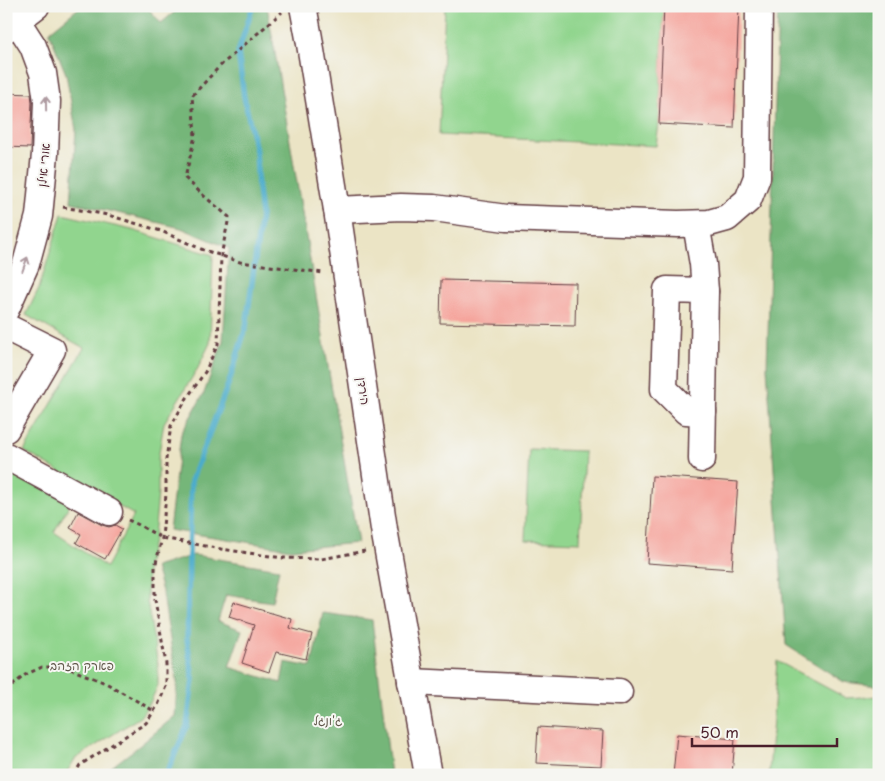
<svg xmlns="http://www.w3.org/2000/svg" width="885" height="781" font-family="'Playpen Sans','Playpen Sans Hebrew',sans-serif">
<rect width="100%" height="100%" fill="#f6f6f2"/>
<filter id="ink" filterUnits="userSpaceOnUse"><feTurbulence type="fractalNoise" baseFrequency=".02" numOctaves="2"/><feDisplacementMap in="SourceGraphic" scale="10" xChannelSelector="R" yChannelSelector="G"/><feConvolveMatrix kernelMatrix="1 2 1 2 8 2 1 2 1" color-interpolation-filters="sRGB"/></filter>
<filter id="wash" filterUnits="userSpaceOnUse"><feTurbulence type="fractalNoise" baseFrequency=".0096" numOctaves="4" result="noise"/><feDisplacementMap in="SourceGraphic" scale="20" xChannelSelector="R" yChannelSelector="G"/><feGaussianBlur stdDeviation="1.12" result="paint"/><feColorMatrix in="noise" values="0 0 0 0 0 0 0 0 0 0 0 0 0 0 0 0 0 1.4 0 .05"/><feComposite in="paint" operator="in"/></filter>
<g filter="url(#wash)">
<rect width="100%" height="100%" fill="#ebe4c5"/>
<!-- green -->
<g fill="#91d58e" stroke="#6e7a5c">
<polygon points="445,6 664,6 659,124 656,146 439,135"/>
<polygon points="62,214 132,230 213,255 210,343 198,368 164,423 158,459 158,493 154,537 147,566 147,601 158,665 158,685 151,701 140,717 75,759 65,775 6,775 6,468 71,502 54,532 106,567 134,515 24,451 84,348 26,315 39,288"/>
<polygon points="529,449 584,451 580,542 525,540"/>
<polygon points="777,661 846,698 879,696 879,775 769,775"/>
</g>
<!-- forest -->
<g fill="#74b679" stroke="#5f6a52">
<polygon points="81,6 146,6 161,23 182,6 267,6 358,543 291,549 169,530 181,434 204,393 223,341 229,248 181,228 71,202 76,130 66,74 49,32"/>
<polygon points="778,6 879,6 879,686 844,682 786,645 767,367"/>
<polygon points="194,555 279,569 272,602 226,595 218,621 242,630 229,667 281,683 285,662 311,667 323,613 372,620 391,775 101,775 139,746 175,716 177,683 163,595 155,567"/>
</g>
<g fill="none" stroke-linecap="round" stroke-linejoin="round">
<!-- stream -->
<polyline stroke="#4caccb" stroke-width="5.5" points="166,775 187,726 193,679 187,639 191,481 229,382 246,327 261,215 258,189 256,151 244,97 238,52 253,6"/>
</g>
<g id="blocks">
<!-- building -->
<g fill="#f5a098">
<polygon points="664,6 739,6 734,128 659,124"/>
<polygon points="6,93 31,94 32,102 30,148 6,147"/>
<polygon points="441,280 576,283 575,326 440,323"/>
<polygon points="652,476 738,482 732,569 647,563"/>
<polygon points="78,512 102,525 109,527 115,525 122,529 105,559 76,543 81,534 70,528"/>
<polygon points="234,602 292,619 290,628 312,634 306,659 276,652 269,672 242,663 254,625 229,617"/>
<polygon points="538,727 603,731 601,766 536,763"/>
<polygon points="677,734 735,739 732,775 673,775"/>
</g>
</g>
</g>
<g filter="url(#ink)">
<use href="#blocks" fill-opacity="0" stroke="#623d42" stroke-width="1"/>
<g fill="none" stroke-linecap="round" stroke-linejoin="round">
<defs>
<g id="minor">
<polyline points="303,6 309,38 337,210 384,529 428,775"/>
<polyline points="6,29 36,6"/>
<polyline points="337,210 401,207 434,208 506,218 678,224 709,223 727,218 748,200 757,177 759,6"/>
<polyline points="696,224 703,264 705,291 702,459"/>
<polyline points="6,309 26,264 39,216 45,154 47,101 43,73 33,46 17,21"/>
<polyline points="6,327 52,350 6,429"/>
<polyline points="703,412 686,411 664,389 667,290 705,291"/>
<polyline points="6,456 109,512"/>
<polyline points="411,682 619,692"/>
</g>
</defs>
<!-- minor casing -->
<use href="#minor" stroke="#623d42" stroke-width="29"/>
<!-- path -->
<g stroke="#623d42" stroke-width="3" stroke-dasharray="4 4" stroke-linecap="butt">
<polyline points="63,207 108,215 161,231 201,249 240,262 324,273"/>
<polyline points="128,520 137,524 162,538 221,549 283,558 321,559 365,551"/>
<polyline points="6,691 25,675 42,667 65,667 106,683 154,711"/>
<polyline points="74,775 80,765 146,723 158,705 166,686 166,664 155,600 155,567 162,538 166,494 166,459 171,426 187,398 205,372 218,344 221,256 229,217 204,196 185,178 195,136 192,96 219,67 282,12"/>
</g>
<!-- minor -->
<use href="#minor" stroke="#fff" stroke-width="26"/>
</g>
<!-- one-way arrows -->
<defs><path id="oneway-shaft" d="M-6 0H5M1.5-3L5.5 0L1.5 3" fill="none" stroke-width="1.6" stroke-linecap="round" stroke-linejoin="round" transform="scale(1.25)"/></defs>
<g stroke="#ae9aa0">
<use href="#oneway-shaft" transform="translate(46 104) rotate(-91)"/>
<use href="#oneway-shaft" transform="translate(25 264) rotate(-70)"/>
</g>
</g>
<g text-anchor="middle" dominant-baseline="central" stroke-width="4" stroke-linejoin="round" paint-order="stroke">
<!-- street labels -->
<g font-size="12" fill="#4a1f2b" stroke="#f6f6f2">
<text transform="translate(43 165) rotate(-85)">אורי אילן</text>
<text transform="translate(364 391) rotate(82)">הירדן</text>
</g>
<!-- park labels -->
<g font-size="12" fill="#5f5649" stroke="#f6f6f2">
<text x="82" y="665">פארק הזהב</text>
<text x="328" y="720">ג'ונגל</text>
</g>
</g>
<!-- margin -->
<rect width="885" height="781" fill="none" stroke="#f6f6f2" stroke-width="25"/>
<!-- scale -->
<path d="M692 738v8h145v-8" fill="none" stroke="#4a1f2b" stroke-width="2.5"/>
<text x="700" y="738" font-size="15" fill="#4a1f2b" stroke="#f6f6f2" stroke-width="4" paint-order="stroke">50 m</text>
</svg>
